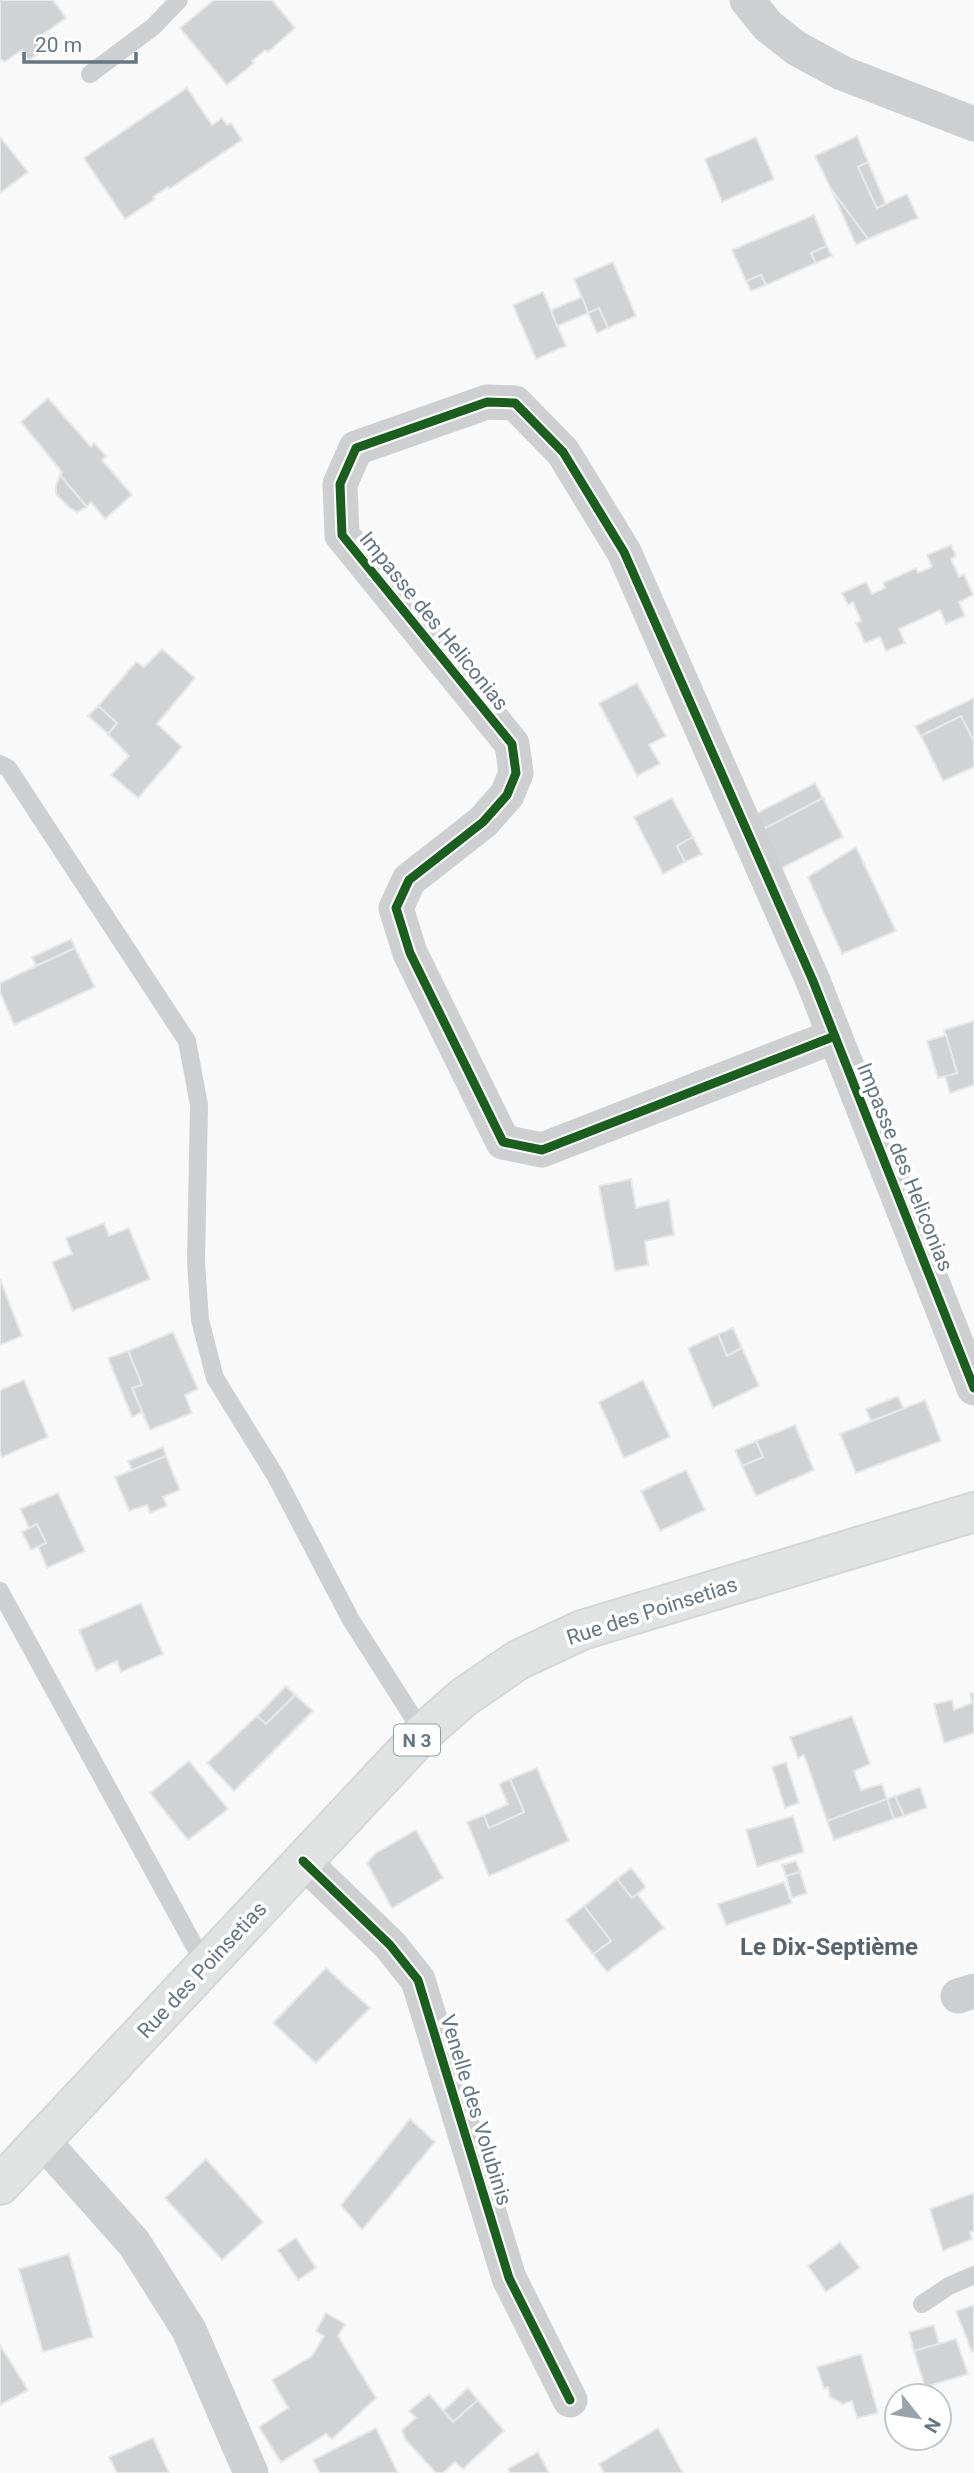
<svg xmlns="http://www.w3.org/2000/svg" width="974" height="2473" font-family="Roboto,sans-serif">
<rect width="100%" height="100%" fill="#f9f9f9"/>
<!-- building -->
<g fill="#d0d2d3" stroke="#e8e8e8" stroke-width="2">
<polygon points="0,0 53,0 66,18 38,38 45,49 29,60 22,50 4,62 0,58"/>
<polygon points="214,0 272,0 295,28 268,52 265,50 252,61 254,63 227,85 180,28"/>
<polygon points="187,88 212,125 222,118 227,125 231,123 242,140 169,189 168,187 153,197 155,199 125,219 84,158"/>
<polygon points="857,136 868,162 858,167 877,208 907,194 918,218 868,239 831,189 815,156"/>
<polygon points="0,137 28,172 0,193"/>
<polygon points="756,137 774,179 722,202 705,159"/>
<polygon points="868,162 886,204 877,208 858,167"/>
<polygon points="831,189 868,239 856,245"/>
<polygon points="814,215 827,246 811,253 816,263 766,285 761,275 746,281 732,250"/>
<polygon points="827,246 832,256 816,263 811,253"/>
<polygon points="613,262 636,316 608,328 599,308 588,313 574,279"/>
<polygon points="761,275 766,285 751,291 746,281"/>
<polygon points="543,292 566,346 536,359 513,305"/>
<polygon points="582,297 588,313 557,326 551,310"/>
<polygon points="599,308 608,328 597,333 588,313"/>
<polygon points="48,398 91,447 94,443 106,456 102,460 132,495 105,519 91,502 87,507 60,475 62,472 21,422"/>
<polygon points="60,475 87,507 77,512 70,508 56,494 56,486"/>
<polygon points="951,545 956,556 951,559 959,577 964,574 973,595 959,602 965,616 946,624 940,610 899,629 905,643 886,651 880,637 865,643 856,623 861,621 853,602 848,605 842,593 866,582 872,594 885,588 883,583 916,568 918,573 932,567 927,555"/>
<polygon points="162,649 195,678 157,724 182,747 138,798 111,775 129,756 108,734 117,723 98,706 136,662 144,667"/>
<polygon points="637,683 666,736 649,745 660,764 637,776 599,703"/>
<polygon points="974,698 974,742 961,716 921,736 915,726"/>
<polygon points="98,706 117,723 108,734 88,716"/>
<polygon points="961,716 974,742 974,767 943,781 921,736"/>
<polygon points="815,783 823,798 756,833 748,818"/>
<polygon points="672,798 693,837 677,846 685,862 663,874 634,817"/>
<polygon points="823,798 843,837 776,871 756,833"/>
<polygon points="693,837 702,854 685,862 677,846"/>
<polygon points="856,847 896,931 842,954 808,877"/>
<polygon points="71,939 75,948 36,966 32,957"/>
<polygon points="75,948 95,987 14,1025 0,992 0,983"/>
<polygon points="974,1021 974,1085 950,1093 945,1076 957,1073 944,1030"/>
<polygon points="946,1035 957,1073 938,1078 927,1041"/>
<polygon points="631,1179 636,1208 669,1200 674,1235 645,1241 648,1265 615,1271 599,1186"/>
<polygon points="104,1223 109,1236 129,1228 150,1279 73,1311 52,1262 72,1254 66,1238"/>
<polygon points="0,1279 22,1336 0,1345"/>
<polygon points="733,1328 742,1348 727,1356 718,1334"/>
<polygon points="173,1332 198,1389 185,1395 192,1413 150,1430 132,1388 142,1385 128,1351"/>
<polygon points="718,1334 727,1356 742,1348 759,1386 713,1408 688,1348"/>
<polygon points="128,1351 142,1385 132,1388 142,1412 132,1417 108,1358"/>
<polygon points="24,1380 48,1437 2,1457 0,1452 0,1390"/>
<polygon points="643,1380 670,1437 624,1458 599,1402"/>
<polygon points="898,1396 904,1409 871,1421 866,1409"/>
<polygon points="925,1400 941,1441 856,1473 840,1434"/>
<polygon points="795,1425 814,1470 756,1496 742,1466 763,1457 756,1441"/>
<polygon points="756,1441 763,1457 742,1466 735,1450"/>
<polygon points="163,1447 166,1456 132,1470 128,1461"/>
<polygon points="166,1456 180,1490 163,1497 167,1506 150,1513 147,1505 129,1511 115,1477"/>
<polygon points="686,1470 705,1510 660,1531 641,1491"/>
<polygon points="58,1493 85,1551 47,1568 38,1546 46,1543 37,1524 29,1528 20,1509"/>
<polygon points="37,1524 46,1543 31,1550 22,1532"/>
<polygon points="141,1603 163,1654 121,1672 117,1661 96,1671 79,1630"/>
<polygon points="286,1686 295,1695 266,1724 257,1716"/>
<polygon points="974,1693 974,1733 944,1743 934,1704 952,1700 954,1710 972,1703 970,1694"/>
<polygon points="295,1695 313,1711 234,1791 207,1763 257,1716 266,1724"/>
<polygon points="852,1716 870,1764 854,1771 861,1790 882,1784 887,1799 827,1821 804,1755 798,1758 790,1737"/>
<polygon points="189,1761 228,1809 188,1840 150,1793"/>
<polygon points="786,1762 799,1803 785,1808 772,1767"/>
<polygon points="537,1768 569,1841 489,1876 467,1822 484,1815 489,1828 524,1812 510,1779"/>
<polygon points="510,1779 524,1812 489,1828 484,1815 508,1804 499,1784"/>
<polygon points="920,1787 927,1808 904,1816 895,1796"/>
<polygon points="895,1796 904,1816 894,1819 887,1799"/>
<polygon points="887,1799 894,1819 834,1840 827,1821"/>
<polygon points="793,1816 804,1852 757,1867 746,1830"/>
<polygon points="416,1830 443,1878 392,1908 367,1863 376,1853"/>
<polygon points="796,1861 800,1872 786,1876 782,1865"/>
<polygon points="631,1868 646,1887 632,1898 617,1879"/>
<polygon points="800,1872 807,1893 792,1898 786,1876"/>
<polygon points="617,1879 632,1898 637,1894 664,1928 607,1972 593,1954 611,1941 584,1906"/>
<polygon points="784,1882 792,1903 726,1925 718,1904"/>
<polygon points="584,1906 611,1941 593,1954 566,1920"/>
<polygon points="326,1968 370,2008 316,2063 273,2023"/>
<polygon points="410,2119 435,2142 362,2230 341,2205"/>
<polygon points="206,2159 263,2222 222,2260 165,2198"/>
<polygon points="974,2193 974,2231 970,2232 972,2239 943,2251 930,2209"/>
<polygon points="296,2238 316,2268 298,2280 278,2250"/>
<polygon points="840,2242 860,2268 826,2292 808,2266"/>
<polygon points="69,2254 93,2337 43,2352 19,2269"/>
<polygon points="974,2305 974,2351 972,2352 956,2311"/>
<polygon points="326,2313 345,2324 338,2336 376,2398 332,2439 326,2434 281,2462 259,2427 288,2408 272,2380 312,2356 324,2336 316,2331"/>
<polygon points="934,2325 939,2344 914,2351 909,2332"/>
<polygon points="956,2339 968,2374 925,2387 914,2351"/>
<polygon points="0,2345 28,2390 0,2405"/>
<polygon points="861,2354 878,2413 857,2418 852,2401 843,2404 830,2397 828,2387 824,2389 817,2367"/>
<polygon points="468,2388 478,2400 453,2422 443,2411"/>
<polygon points="429,2394 453,2422 478,2400 504,2431 463,2469 455,2462 443,2473 436,2473 405,2439 402,2430 416,2418 409,2411"/>
<polygon points="376,2428 398,2473 320,2473 313,2460"/>
<polygon points="658,2428 683,2473 604,2473 599,2464"/>
<polygon points="153,2438 169,2473 117,2473 109,2457"/>
<polygon points="538,2452 549,2473 510,2473 508,2469"/>
</g>
<g fill="none" stroke-linecap="round" stroke-linejoin="round">
<defs>
<polyline id="primary" points="0,2185 423,1733 464,1697 518,1660 582,1630 974,1512"/>
</defs>
<!-- primary casing -->
<use href="#primary" stroke="#d5d6d7" stroke-width="42"/>
<!-- lane -->
<g stroke="#cecfd0" stroke-width="18">
<polyline points="90,74 153,27 179,0"/>
<polyline points="0,764 8,768 187,1041 199,1105 196,1262 200,1320 215,1378 275,1475 351,1620 423,1733"/>
<polyline points="0,1591 206,1967"/>
<polyline points="922,2304 949,2286 974,2275"/>
</g>
<!-- street -->
<g stroke="#cecfd0" stroke-width="35">
<polyline points="747,0 768,26 796,48 842,73 974,124"/>
<polyline points="835,1036 542,1150 503,1142 410,953 396,908 409,880 483,822 507,795 516,773 512,744 342,535 340,484 356,448 487,402 515,403 563,452 624,552 813,981 974,1388"/>
<polyline points="303,1861 390,1945 418,1980 509,2278 570,2400"/>
<polyline points="958,1996 974,1991"/>
<polyline points="42,2140 134,2243 189,2330 251,2473"/>
</g>
<!-- primary -->
<use href="#primary" stroke="#e1e2e2" stroke-width="38"/>
<defs>
<g id="cycleway">
<polyline points="835,1036 542,1150 503,1142 410,953 396,908 409,880 483,822 507,795 516,773 512,744 342,535 340,484 356,448 487,402 515,403 563,452 624,552 813,981 974,1388"/>
<polyline points="303,1861 390,1945 418,1980 509,2278 570,2400"/>
</g>
</defs>
<!-- cycleway casing -->
<use href="#cycleway" stroke="#fff" stroke-width="13"/>
<!-- cycleway -->
<use href="#cycleway" stroke="#1b5e20" stroke-width="9"/>
</g>
<g text-anchor="middle" dominant-baseline="central" stroke-width="7" stroke-linejoin="round" paint-order="stroke">
<!-- shield labels -->
<rect fill="#fff" stroke="#939fa8" stroke-width="2" x="394" y="1724.5" width="46" height="31" rx="5"/>
<g font-size="19" font-weight="bold" fill="#657683">
<text x="417" y="1740">N 3</text>
</g>
<!-- street labels -->
<g font-size="21" fill="#657683" stroke="#fff">
<text transform="translate(434 621) rotate(51)">Impasse des Heliconias</text>
<text transform="translate(905 1167) rotate(68)">Impasse des Heliconias</text>
<text transform="translate(652 1611) rotate(-18)">Rue des Poinsetias</text>
<text transform="translate(202 1970) rotate(-47)">Rue des Poinsetias</text>
<text transform="translate(476 2110) rotate(73)">Venelle des Volubinis</text>
</g>
<!-- quarter labels -->
<g font-size="24" font-weight="bold" fill="#57646e" stroke="#fff">
<text x="829" y="1947">Le Dix-Septième</text>
</g>
</g>
<!-- north arrow -->
<g transform="translate(918 2417) rotate(120)"><circle r="33" fill="#ffffff" stroke="#c1c8cd" stroke-width="2"/>
<path d="M0-5L12 26L0 18L-12 26Z" fill="#99a4ac"/>
<text y="-10" font-size="19" font-weight="bold" text-anchor="middle" fill="#657683">N</text>
</g>
<!-- scale -->
<path d="M24 52v10h112v-10" fill="none" stroke="#657683" stroke-width="3.5"/>
<text x="35" y="52" font-size="21" fill="#657683" stroke="#ffffff" stroke-width="5" paint-order="stroke">20 m</text>
</svg>
